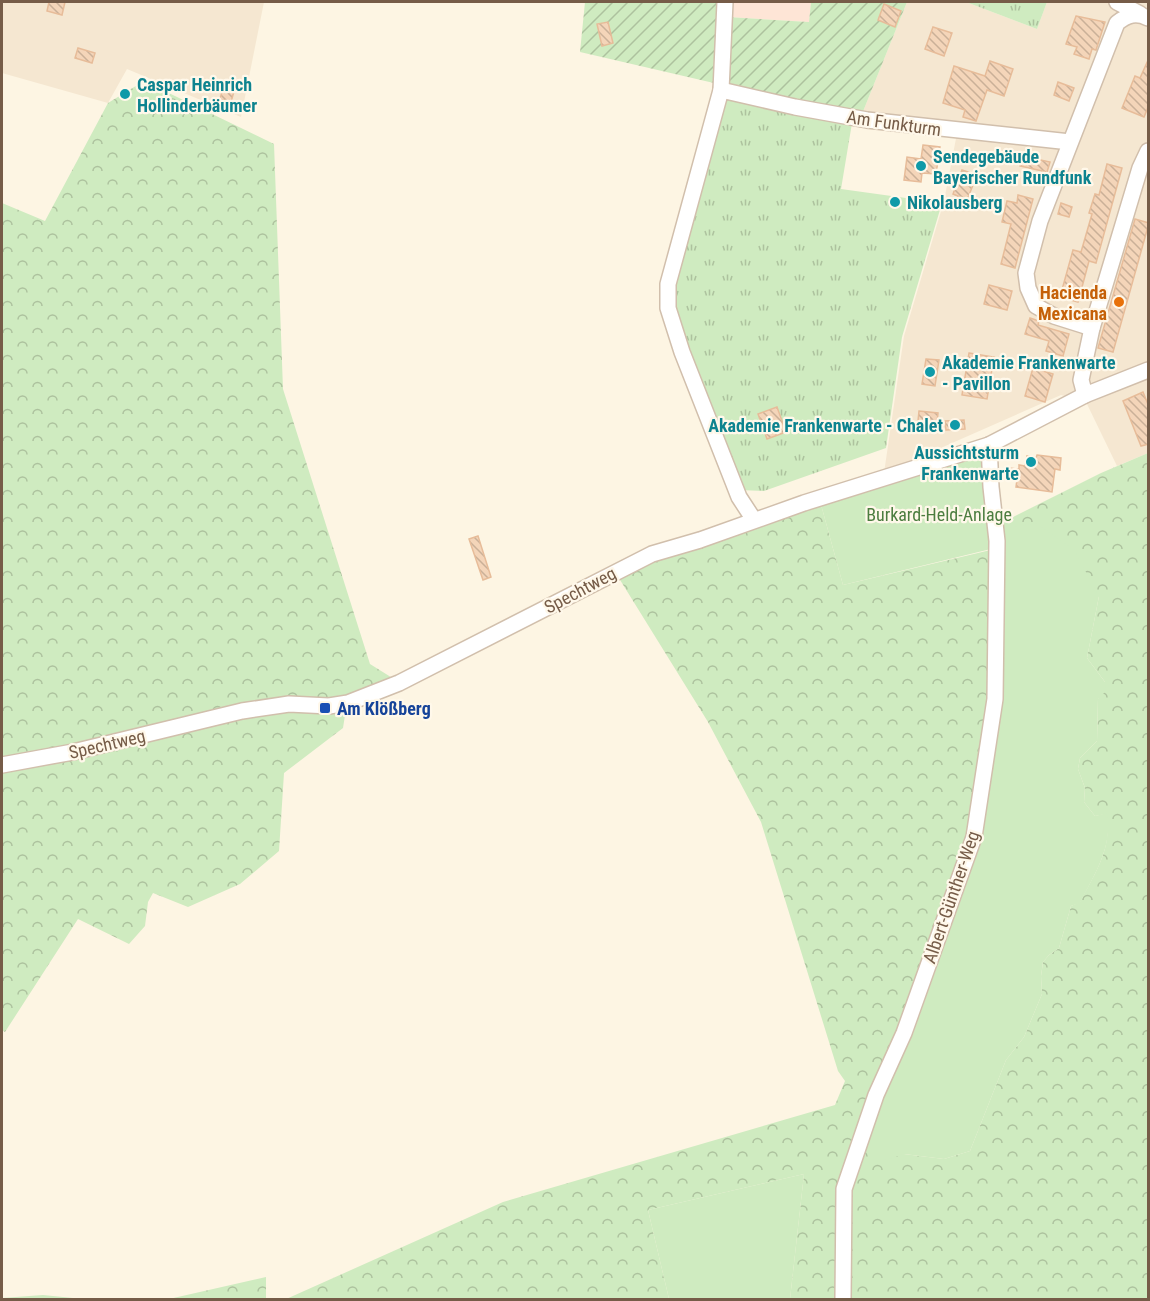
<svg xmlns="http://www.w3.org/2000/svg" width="1150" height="1301" font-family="'Roboto Condensed',sans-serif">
<defs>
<pattern id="grass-tufts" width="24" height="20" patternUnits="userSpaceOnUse" patternTransform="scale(1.5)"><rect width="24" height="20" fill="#cfebc0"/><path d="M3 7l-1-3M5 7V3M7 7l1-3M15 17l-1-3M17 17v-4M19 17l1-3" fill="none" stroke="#adc29e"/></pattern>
<pattern id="forest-crowns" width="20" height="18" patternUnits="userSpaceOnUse" patternTransform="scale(1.5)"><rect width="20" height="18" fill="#cfebc0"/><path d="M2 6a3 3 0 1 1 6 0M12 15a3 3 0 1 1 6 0" fill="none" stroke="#adc29e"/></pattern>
<pattern id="garden-furrows" width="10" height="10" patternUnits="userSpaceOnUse" patternTransform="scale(1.5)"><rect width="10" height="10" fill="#cfebc0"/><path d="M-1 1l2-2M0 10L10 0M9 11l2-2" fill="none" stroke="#adc29e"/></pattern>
<pattern id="building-back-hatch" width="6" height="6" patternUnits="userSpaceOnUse" patternTransform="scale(1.5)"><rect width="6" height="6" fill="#f4d5b9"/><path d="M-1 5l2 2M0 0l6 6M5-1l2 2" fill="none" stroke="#cab098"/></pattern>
</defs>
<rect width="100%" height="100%" fill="#fdf5e3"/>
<!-- residential -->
<g fill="#f5e7d1">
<polygon points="2,2 264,2 241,117 127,69 108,103 2,73"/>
<polygon points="907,2 966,2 1037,29 1047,2 1148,2 1148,453 1117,466 1086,402 1061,395 884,473 904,336 944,201 958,128 862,114"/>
</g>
<!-- commercial -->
<polygon fill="#fee5d6" points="720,2 811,2 809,22 727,17"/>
<!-- grass -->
<g fill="url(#grass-tufts)">
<polygon points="966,2 1047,2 1037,29"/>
<polygon points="726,94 852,123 841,189 942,203 902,337 886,448 764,491 739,490 681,334 674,299 675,273"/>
</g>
<!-- forest -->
<g fill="url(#forest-crowns)" fill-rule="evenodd">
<polygon points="144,81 274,144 283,389 370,664 394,679 346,709 343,728 284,773 279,851 240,884 188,907 153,893 148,902 145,926 129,944 78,919 5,1032 2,1030 2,203 45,221 108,103"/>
<path d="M1148,453V1299H790L804,1174L648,1210L669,1299L284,1300L503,1202L835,1105L845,1081L838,1071L761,822L708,722L617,575L753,524L820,501L843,585L999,548V524L1101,473ZM1099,596L1087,658L1105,682L1098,699L1097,741L1080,758L1078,769L1085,788L1084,802L1095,816L1106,814C1113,848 1095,873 1080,902L1071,906L1059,948L1049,955L1043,962L1041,976L1042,994L1024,1037L1006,1060L970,1151L944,1159L904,1154L874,1118L913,1034L982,840L1002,700Z"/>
<polygon points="266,1277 266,1299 169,1299"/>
<polygon points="43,1295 83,1299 2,1299 2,1298"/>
</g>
<!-- park -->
<g fill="#cfebc0">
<polygon points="985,451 995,548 843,585 820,501"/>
<path d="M1036,523L1074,550L1099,596L1087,658L1105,682L1106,691L1098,699L1097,741L1080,758L1078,769L1085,788L1084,802L1095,816L1107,813C1113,847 1095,873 1080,903L1071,906L1059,948L1049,955L1043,962L1041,976L1042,994L1024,1037L1006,1060L970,1151L944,1159L904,1154L870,1165L867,1152L874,1118L913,1034L982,840L1002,700L1004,529Z"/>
<polygon points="804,1174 790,1299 669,1299 648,1210"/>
</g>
<!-- garden -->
<polygon fill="url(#garden-furrows)" points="585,2 720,2 727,17 809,22 811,2 907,2 862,114 731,87 580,52"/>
<!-- building -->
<g fill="url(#building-back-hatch)" stroke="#e7bc99" stroke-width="1.5">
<polygon points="49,2 65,2 62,15 47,11"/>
<polygon points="884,4 901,11 895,27 878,20"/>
<polygon points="1076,16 1105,22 1096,50 1092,49 1089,59 1074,54 1077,47 1066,44"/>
<polygon points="608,22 613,43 602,46 597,24"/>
<polygon points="933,27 952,33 944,56 925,49"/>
<polygon points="78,48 95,53 92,63 75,58"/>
<polygon points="1149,58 1149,105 1144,117 1122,108 1135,76 1140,78"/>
<polygon points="990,61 1013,69 1004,96 987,90 976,121 963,117 965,110 943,103 954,66 985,76"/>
<polygon points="225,81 236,84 231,102 220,99"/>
<polygon points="1058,82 1074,88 1069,101 1054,95"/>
<polygon points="923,145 940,147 936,174 922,173 921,182 904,180 907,157 921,159"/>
<polygon points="1022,156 1050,162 1047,172 1020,166"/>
<polygon points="1107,164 1122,168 1096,263 1089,261 1078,302 1060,297 1073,250 1081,252 1092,214 1089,213 1095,194 1099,195"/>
<polygon points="962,170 977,175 967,200 953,194"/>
<polygon points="1018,195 1033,199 1015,268 1001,264 1011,224 1002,222 1007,201 1017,203"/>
<polygon points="1061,203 1072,207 1069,217 1058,214"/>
<polygon points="1135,219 1149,223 1113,352 1098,348"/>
<polygon points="989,285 1012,291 1007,310 984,304"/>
<polygon points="1030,318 1039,321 1038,325 1069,334 1063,356 1046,351 1049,341 1025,334"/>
<polygon points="969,353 994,357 987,399 962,395"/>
<polygon points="926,359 939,360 935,386 922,384"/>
<polygon points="1033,368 1053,374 1045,402 1025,396"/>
<polygon points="1143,392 1149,407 1149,444 1141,446 1123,401"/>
<polygon points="777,407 786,432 767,439 758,414"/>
<polygon points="919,411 938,413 937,423 918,421"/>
<polygon points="964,420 965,429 946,430 945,421"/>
<polygon points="1037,455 1061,458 1060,470 1055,469 1052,492 1016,487 1017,479 1008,478 1009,468 1019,469 1019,465 1025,466 1027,456 1036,458"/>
<polygon points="478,536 491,577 483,580 469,539"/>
</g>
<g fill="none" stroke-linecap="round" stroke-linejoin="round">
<defs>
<g id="minor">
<polyline points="725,2 721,90 668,284 668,308 682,352 739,497 754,520"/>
<polyline points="1117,2 1140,14"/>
<polyline points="721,90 795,107 867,120 1070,142"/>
<path d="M1092,328L1054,316L1036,306L1028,288L1026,273L1040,221L1117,23C1127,15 1136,12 1148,18"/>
<polyline points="1085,395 1081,380 1092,328 1140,168 1148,151"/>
<polyline points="2,765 73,752 242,711 289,704 329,706 348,703 399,683 652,554 700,540 804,503 989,445 1085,395 1148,370"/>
<polyline points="843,1300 844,1189 876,1095 904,1033 974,837 995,699 997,541 991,487 989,445"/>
</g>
</defs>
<!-- minor casing -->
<use href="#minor" stroke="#d1bfac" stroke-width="18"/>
<!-- minor -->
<use href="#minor" stroke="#fff" stroke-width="15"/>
</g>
<!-- markers -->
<g fill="#0f9aa8" stroke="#fff8ea" stroke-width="2">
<circle cx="125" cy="94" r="6"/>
<circle cx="921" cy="166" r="6"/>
<circle cx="895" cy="202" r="6"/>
<circle cx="930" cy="372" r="6"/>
<circle cx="955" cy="425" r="6"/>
<circle cx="1031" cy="462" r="6"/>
</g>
<circle fill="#e8710a" stroke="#fff8ea" stroke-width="2" cx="1119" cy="302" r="6"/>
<rect fill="#1a4fb4" stroke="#fff8ea" stroke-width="2" x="319" y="702" width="12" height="12" rx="3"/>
<g text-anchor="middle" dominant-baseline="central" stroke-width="4.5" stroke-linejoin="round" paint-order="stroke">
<!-- culture labels -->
<g font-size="18" font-weight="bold" fill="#0d838f" stroke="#fff8ea" text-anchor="start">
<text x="137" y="84">Caspar Heinrich<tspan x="137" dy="21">Hollinderbäumer</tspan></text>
<text x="933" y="156">Sendegebäude<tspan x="933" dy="21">Bayerischer Rundfunk</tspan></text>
<text x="907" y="202">Nikolausberg</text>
<text x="942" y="362">Akademie Frankenwarte<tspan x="942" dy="21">- Pavillon</tspan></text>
<text x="943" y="425" text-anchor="end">Akademie Frankenwarte - Chalet</text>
<text x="1019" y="452" text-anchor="end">Aussichtsturm<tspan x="1019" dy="21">Frankenwarte</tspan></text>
</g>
<!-- street labels -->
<g font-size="18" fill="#765c48" stroke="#fff8ea">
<text transform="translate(894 123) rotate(8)">Am Funkturm</text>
<text transform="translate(580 590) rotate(-28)">Spechtweg</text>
<text transform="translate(107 744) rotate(-13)">Spechtweg</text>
<text transform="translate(951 897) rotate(-71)">Albert-Günther-Weg</text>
</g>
<!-- food labels -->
<g font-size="18" font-weight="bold" fill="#c56008" stroke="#fff8ea" text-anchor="end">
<text x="1107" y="292">Hacienda<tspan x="1107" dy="21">Mexicana</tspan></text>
</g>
<!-- park labels -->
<g font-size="18" fill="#4c7d3f" stroke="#fff8ea">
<text x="939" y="514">Burkard-Held-Anlage</text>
</g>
<!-- transit labels -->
<g font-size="18" font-weight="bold" fill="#164399" stroke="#fff8ea" text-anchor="start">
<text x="337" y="708">Am Klößberg</text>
</g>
</g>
<!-- border -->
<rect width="1150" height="1301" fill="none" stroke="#765c48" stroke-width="6"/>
</svg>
